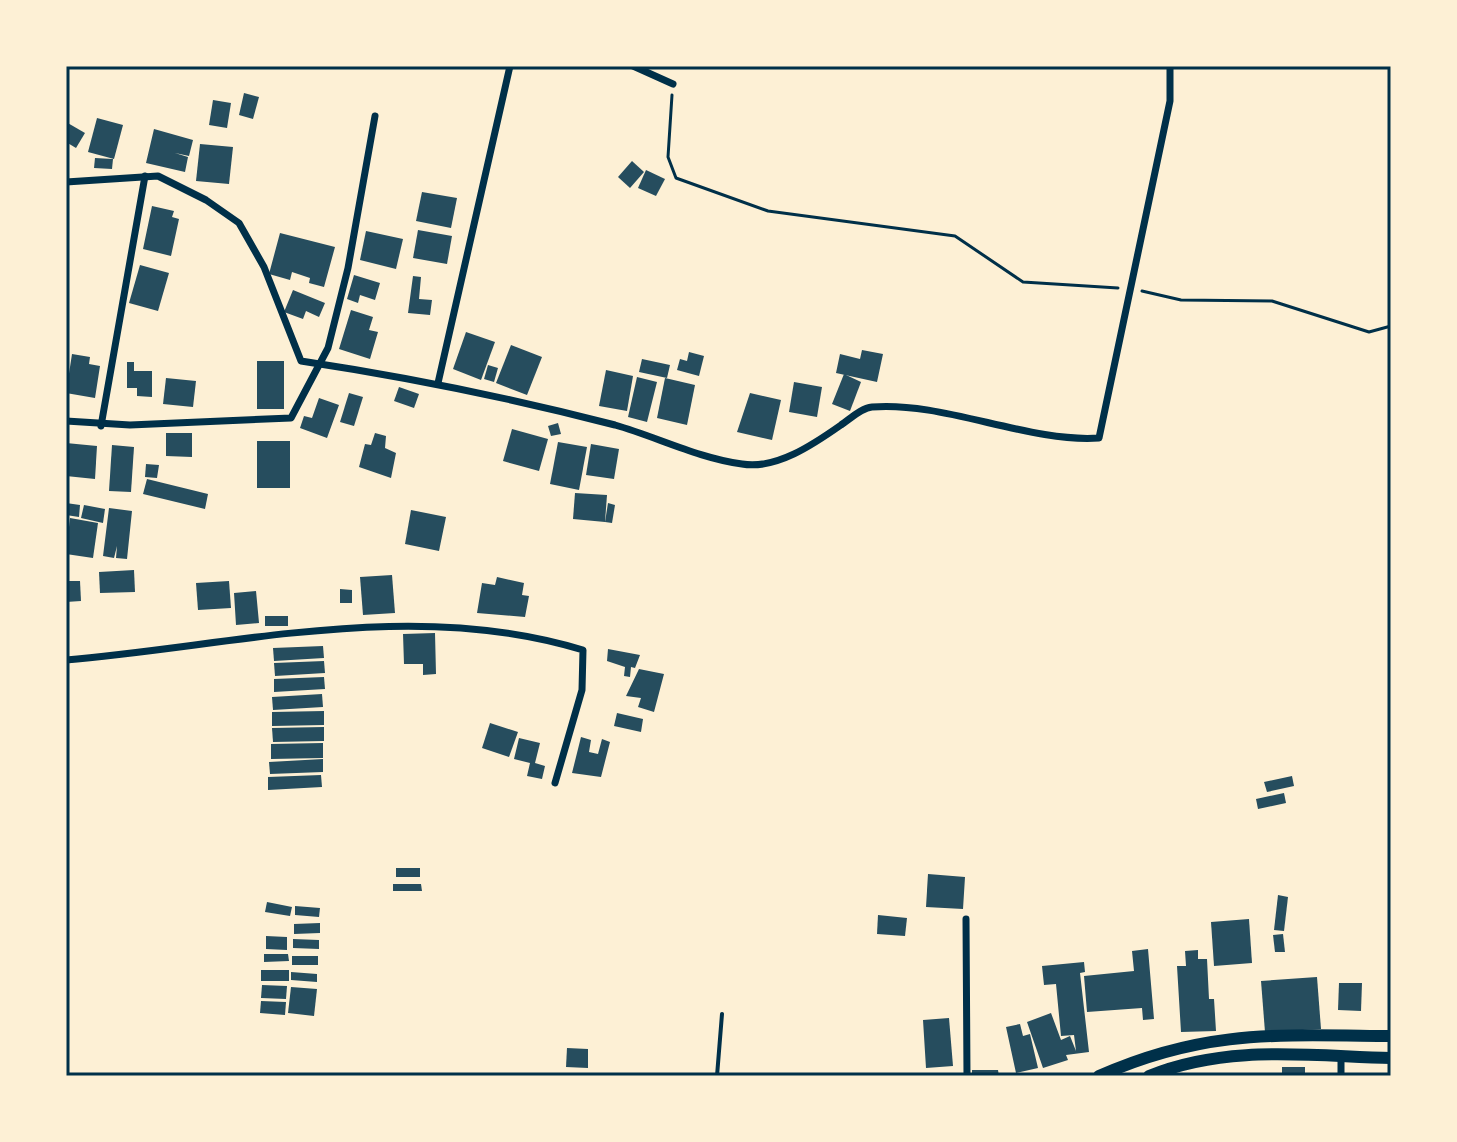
<svg xmlns="http://www.w3.org/2000/svg" width="1457" height="1142" font-family="Roboto,sans-serif">
<rect width="100%" height="100%" fill="#fdf0d5"/>
<!-- building -->
<g fill="#264d5e">
<polygon points="244,93 259,97 253,119 239,115"/>
<polygon points="213,100 231,103 227,128 209,125"/>
<polygon points="97,118 123,125 114,159 88,152"/>
<polygon points="66,122 85,133 76,148 66,142"/>
<polygon points="154,129 193,140 189,156 175,153 188,157 185,172 146,163"/>
<polygon points="200,144 233,147 229,184 196,181"/>
<polygon points="95,158 113,159 112,169 94,168"/>
<polygon points="632,161 644,172 630,188 618,177"/>
<polygon points="646,170 665,179 656,196 638,188"/>
<polygon points="422,192 457,198 451,228 416,221"/>
<polygon points="152,206 174,211 172,217 179,219 171,256 143,249"/>
<polygon points="418,230 452,236 447,264 413,258"/>
<polygon points="366,231 403,239 396,269 360,260"/>
<polygon points="280,233 335,247 324,287 309,283 310,278 292,272 290,280 269,274"/>
<polygon points="140,265 169,273 158,311 129,303"/>
<polygon points="354,275 380,283 375,300 360,295 358,303 347,299"/>
<polygon points="413,276 421,277 419,299 432,300 430,315 408,313"/>
<polygon points="293,290 325,303 319,317 306,311 303,319 284,312"/>
<polygon points="351,310 373,317 369,330 378,332 370,359 339,349"/>
<polygon points="466,332 495,342 481,380 453,369"/>
<polygon points="511,345 542,357 527,395 496,383"/>
<polygon points="862,350 883,354 877,382 836,373 840,354 860,359"/>
<polygon points="689,352 704,356 699,376 677,370 680,359 687,361"/>
<polygon points="72,354 90,357 89,364 100,366 95,398 66,393"/>
<polygon points="642,359 670,365 667,378 639,372"/>
<rect x="257" y="361" width="27" height="48"/>
<polygon points="127,362 134,362 134,371 152,371 152,397 137,396 137,388 127,388"/>
<polygon points="488,365 498,368 494,382 484,379"/>
<polygon points="606,370 633,376 627,411 599,406"/>
<polygon points="844,374 861,382 850,411 832,404"/>
<polygon points="637,377 657,382 647,422 628,417"/>
<polygon points="166,378 196,381 193,407 163,404"/>
<polygon points="665,378 695,385 687,425 657,418"/>
<polygon points="794,382 822,387 817,417 789,412"/>
<polygon points="399,387 419,394 414,408 394,401"/>
<polygon points="349,393 363,397 354,426 340,422"/>
<polygon points="750,393 781,400 772,440 737,432"/>
<polygon points="319,398 339,405 327,438 300,428 304,416 312,418"/>
<polygon points="558,423 561,434 551,436 548,426"/>
<polygon points="512,429 548,439 539,471 503,461"/>
<polygon points="166,433 192,433 192,457 166,456"/>
<polygon points="375,433 386,436 385,448 396,453 391,478 359,467 365,444 371,445"/>
<rect x="257" y="441" width="33" height="47"/>
<polygon points="558,442 587,447 579,490 550,484"/>
<polygon points="66,443 97,446 95,479 66,476"/>
<polygon points="591,444 619,449 614,479 586,475"/>
<polygon points="112,445 134,447 131,492 109,491"/>
<polygon points="146,464 159,465 157,478 145,477"/>
<polygon points="147,479 208,494 205,509 143,494"/>
<polygon points="575,493 607,495 605,522 573,519"/>
<polygon points="66,503 80,505 79,517 66,515"/>
<polygon points="608,503 615,505 612,523 605,522"/>
<polygon points="84,505 105,509 103,523 81,518"/>
<polygon points="109,508 132,511 127,559 116,558 117,546 114,558 103,556"/>
<polygon points="411,510 446,517 439,551 405,544"/>
<polygon points="70,518 98,523 93,558 66,554"/>
<polygon points="134,570 135,592 100,593 99,572"/>
<polygon points="392,575 395,613 363,615 360,577"/>
<polygon points="497,577 524,583 522,595 529,596 525,617 477,613 482,583 495,585"/>
<polygon points="66,581 80,581 81,601 66,602"/>
<polygon points="229,581 231,608 198,610 196,583"/>
<polygon points="340,589 352,590 352,603 340,603"/>
<polygon points="256,591 259,623 236,625 234,593"/>
<rect x="265" y="616" width="23" height="10"/>
<polygon points="435,633 436,674 423,675 423,664 404,664 403,634"/>
<polygon points="323,646 324,658 274,661 273,648"/>
<polygon points="608,649 640,655 635,668 631,667 630,677 624,676 625,667 607,661"/>
<polygon points="324,661 325,673 275,676 274,663"/>
<polygon points="639,669 664,674 654,712 638,707 641,698 626,696"/>
<polygon points="324,677 325,689 274,692 274,679"/>
<polygon points="322,694 323,707 273,710 272,697"/>
<polygon points="324,711 324,725 272,726 272,712"/>
<polygon points="617,713 643,719 641,732 614,726"/>
<polygon points="490,723 518,732 509,757 482,748"/>
<polygon points="324,727 324,741 273,742 272,728"/>
<polygon points="581,737 591,740 589,752 598,754 602,739 610,742 601,777 572,773"/>
<polygon points="519,738 540,743 535,763 545,766 542,779 527,776 530,763 514,759"/>
<polygon points="323,743 323,758 271,759 271,744"/>
<polygon points="323,759 323,772 270,774 269,762"/>
<polygon points="321,775 322,787 268,790 268,777"/>
<polygon points="1292,776 1294,786 1267,792 1264,782"/>
<polygon points="1284,793 1286,803 1258,809 1256,799"/>
<rect x="396" y="868" width="24" height="9"/>
<polygon points="928,874 965,877 963,909 926,907"/>
<polygon points="393,884 421,884 422,891 393,891"/>
<polygon points="1278,895 1288,897 1284,931 1274,930"/>
<polygon points="267,902 292,907 290,916 265,912"/>
<polygon points="295,906 320,908 319,917 295,915"/>
<polygon points="878,915 907,918 905,936 877,934"/>
<polygon points="1249,919 1252,963 1214,966 1211,922"/>
<polygon points="320,923 320,933 294,934 294,924"/>
<polygon points="1283,934 1285,952 1275,952 1273,935"/>
<polygon points="266,936 287,937 287,950 266,949"/>
<polygon points="293,939 319,940 319,949 293,948"/>
<polygon points="1148,949 1154,1019 1143,1020 1142,1008 1087,1012 1084,976 1134,971 1132,951"/>
<polygon points="1198,950 1198,959 1207,959 1209,999 1214,999 1216,1031 1181,1032 1177,966 1186,966 1185,951"/>
<polygon points="264,954 288,954 289,961 264,962"/>
<rect x="292" y="956" width="26" height="9"/>
<polygon points="1084,962 1085,972 1080,973 1089,1052 1066,1055 1068,1060 1043,1068 1027,1022 1051,1013 1061,1040 1070,1036 1076,1051 1074,1035 1061,1036 1056,984 1044,985 1042,966"/>
<rect x="261" y="970" width="28" height="11"/>
<polygon points="291,972 317,974 317,982 291,980"/>
<polygon points="1317,977 1321,1029 1265,1032 1261,981"/>
<polygon points="1339,983 1362,983 1361,1011 1338,1010"/>
<polygon points="262,985 287,986 286,999 261,998"/>
<polygon points="291,987 317,989 314,1016 288,1013"/>
<polygon points="261,1001 286,1002 285,1015 260,1013"/>
<polygon points="949,1018 953,1066 926,1068 923,1020"/>
<polygon points="1020,1024 1023,1036 1030,1034 1038,1068 1016,1073 1006,1027"/>
<polygon points="567,1048 588,1049 588,1068 566,1067"/>
<rect x="1282" y="1067" width="23" height="9"/>
<polygon points="972,1070 998,1070 999,1076 972,1076"/>
</g>
<g fill="none" stroke-linecap="round" stroke-linejoin="round">
<!-- path -->
<g stroke="#003049" stroke-width="3">
<polyline points="672,95 668,157 676,178 768,211 955,236 1023,282 1118,288"/>
<polyline points="1142,291 1181,300 1272,301 1369,332 1391,326"/>
</g>
<!-- service -->
<polyline stroke="#003049" stroke-width="4" points="717,1076 722,1014"/>
<!-- minor -->
<g stroke="#003049" stroke-width="7">
<polyline points="633,66 673,84"/>
<path d="M66,182L158,176L206,200L239,223L264,267L301,361C407,377 511,398 615,425C657,437 698,458 742,464C776,470 814,444 841,425C850,419 861,408 872,407C943,401 1029,443 1099,438L1170,101V66"/>
<polyline points="438,383 510,66"/>
<polyline points="66,421 130,425 291,418 328,348 348,268 375,116"/>
<polyline points="101,426 145,176"/>
<path d="M66,660C239,645 413,598 583,650L582,690L555,783"/>
<polyline points="966,919 967,1076"/>
<polyline points="1341,1076 1341,1056"/>
</g>
<!-- trunk -->
<g stroke="#003049" stroke-width="12">
<path d="M1099,1076C1205,1029 1278,1035 1391,1036"/>
<path d="M1149,1076C1227,1044 1309,1056 1391,1058"/>
</g>
</g>
<!-- border -->
<rect width="1457" height="1142" fill="none" stroke="#fdf0d5" stroke-width="136"/>
<rect x="68" y="68" width="1321" height="1006" fill="none" stroke="#003049" stroke-width="3"/>
</svg>
